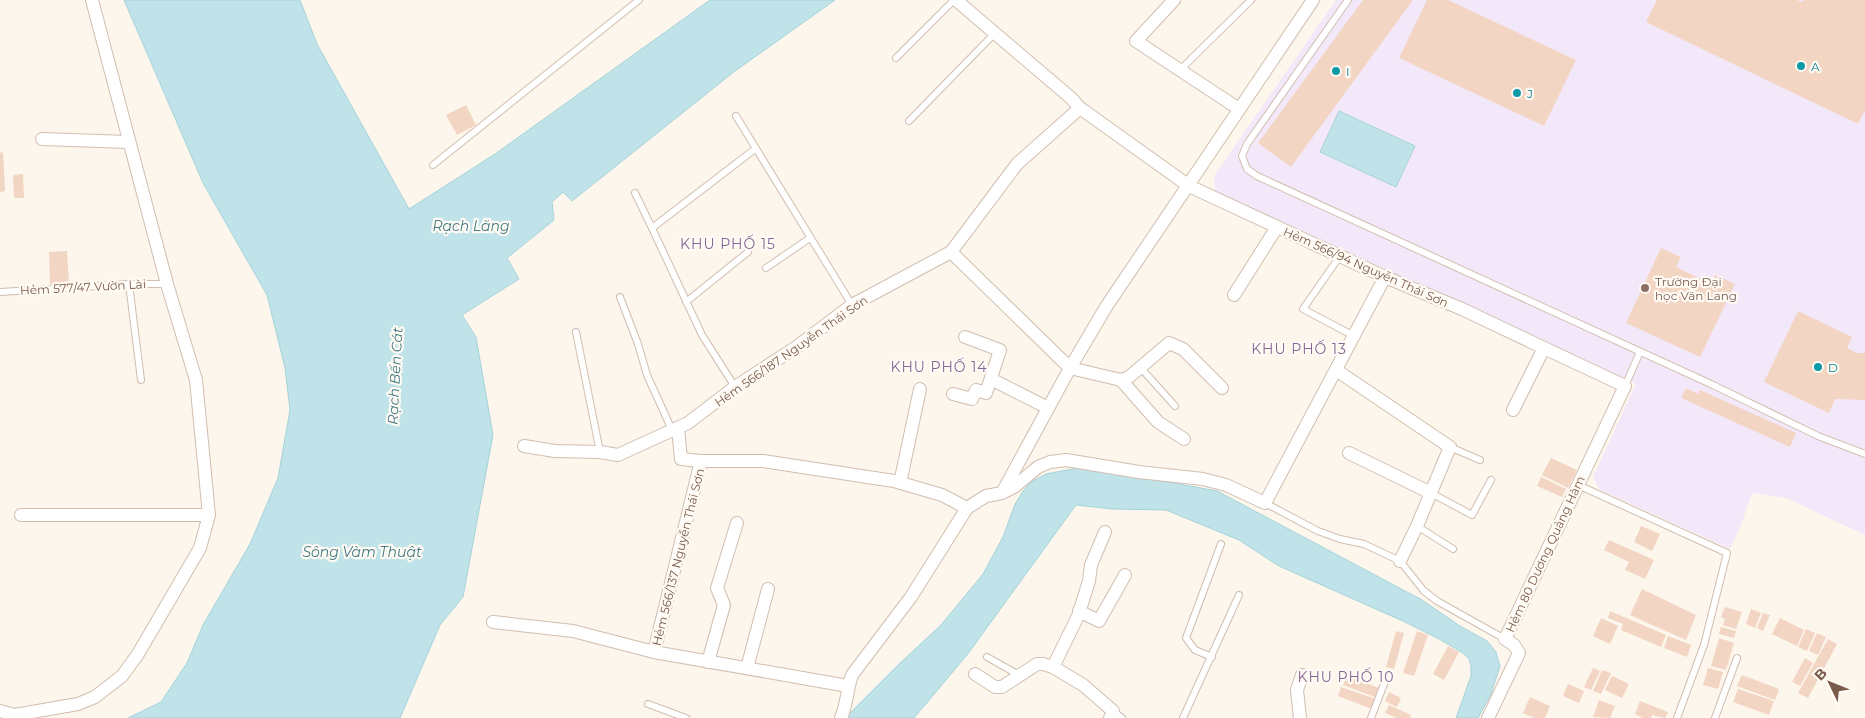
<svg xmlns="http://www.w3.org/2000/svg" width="1865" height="718" font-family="Montserrat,sans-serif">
<rect width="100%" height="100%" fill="#fdf6ec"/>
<!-- education -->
<polygon fill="#f3e8fa" points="1336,0 1865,0 1865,535 1786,498 1752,493 1741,525 1730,549 1600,490 1593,477 1636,384 1215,191 1214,176"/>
<!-- water -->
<g fill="#bfe3e8" stroke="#a5d3da">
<polygon points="124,0 300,0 317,44 409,209 495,154 710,0 835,0 735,71 572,201 563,192 552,202 554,220 507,258 519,279 462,315 476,337 493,435 463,597 440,625 400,718 128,718 161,702 187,663 203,625 250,544 278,478 290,410 285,368 267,295 203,183"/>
<polygon points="1339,111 1415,146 1396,187 1320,152"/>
<polygon points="1077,468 1125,474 1217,491 1422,600 1460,626 1487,641 1496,652 1500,666 1491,694 1478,718 1456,718 1471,676 1471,666 1469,659 1463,653 1439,639 1405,622 1279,566 1239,540 1166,510 1112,509 1076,505 967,655 914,718 845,718 897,666 941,625 983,574 1003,537 1015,504 1023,491 1031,482 1046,474"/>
</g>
<!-- building -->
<g fill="#f3d5c3">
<polygon points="1363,0 1413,0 1291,167 1258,143"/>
<polygon points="1427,0 1448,0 1576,60 1544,126 1399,58"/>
<polygon points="1657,0 1797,0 1801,2 1804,0 1865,0 1865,110 1858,124 1646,22"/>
<polygon points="466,105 476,125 457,135 446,115"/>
<polygon points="3,152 5,191 0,192 0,153"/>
<polygon points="23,174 24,198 14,198 13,175"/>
<polygon points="1661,248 1681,257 1676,267 1711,284 1715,275 1735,284 1700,357 1626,323"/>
<polygon points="67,251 69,283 50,284 49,252"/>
<polygon points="1798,311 1852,337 1847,348 1857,353 1865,353 1865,400 1835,399 1829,413 1764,382"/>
<polygon points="1686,388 1698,394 1700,390 1796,433 1790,447 1681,398"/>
<polygon points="1551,458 1577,470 1568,488 1542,475"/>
<polygon points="1541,477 1566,489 1562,497 1537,486"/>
<polygon points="1641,526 1660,534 1652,551 1634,542"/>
<polygon points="1609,540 1654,560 1645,579 1625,570 1629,562 1604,550"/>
<polygon points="1642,589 1696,615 1686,640 1630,615"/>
<polygon points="1725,607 1742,612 1736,629 1723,625 1725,619 1721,617"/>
<polygon points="1751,609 1761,613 1755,628 1746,624"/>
<polygon points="1610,611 1666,635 1661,647 1621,630 1623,624 1608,618"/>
<polygon points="1763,613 1770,615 1763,631 1757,628"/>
<polygon points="1601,618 1618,626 1610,644 1593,636"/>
<polygon points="1780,618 1804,630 1797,646 1772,634"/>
<polygon points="1721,627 1736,631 1734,638 1719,634"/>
<polygon points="1806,629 1815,633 1807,651 1798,647"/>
<polygon points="1396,631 1404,633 1394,669 1386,667"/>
<polygon points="1417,631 1428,635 1414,676 1403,673"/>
<polygon points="1817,633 1826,637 1818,655 1809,651"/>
<polygon points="1668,636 1691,645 1687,657 1664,648"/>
<polygon points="1719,638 1734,643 1726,670 1711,666"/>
<polygon points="1828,639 1837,644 1808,698 1798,693"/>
<polygon points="1448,646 1459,652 1444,680 1433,674"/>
<polygon points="1805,658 1813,663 1800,686 1792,682"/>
<polygon points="1593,668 1600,671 1591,690 1584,687"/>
<polygon points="1708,668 1723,672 1718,689 1703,685"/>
<polygon points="1602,670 1611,673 1601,694 1593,691"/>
<polygon points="1742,675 1779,689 1775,700 1737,686"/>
<polygon points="1347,676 1379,688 1375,697 1343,685"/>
<polygon points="1612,676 1629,684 1622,698 1605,690"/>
<polygon points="1568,684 1584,691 1579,703 1563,696"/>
<polygon points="1341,687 1376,699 1372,709 1338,696"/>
<polygon points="1738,689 1774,701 1769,715 1733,702"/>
<polygon points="1389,692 1401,698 1397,707 1385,701"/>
<polygon points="1530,697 1550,706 1545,718 1534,718 1523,713"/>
<polygon points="1599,700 1615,706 1610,718 1593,717"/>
<polygon points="1640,701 1668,712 1665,718 1652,715 1651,718 1643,718 1635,714"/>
<polygon points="1389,705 1411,715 1410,718 1397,718 1385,713"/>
</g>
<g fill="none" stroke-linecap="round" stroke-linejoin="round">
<defs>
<g id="service">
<polyline points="1348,0 1247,144 1242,156 1247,169 1257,176 1713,385 1818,436 1865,454"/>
<polyline points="896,58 954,0"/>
<polyline points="1180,70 1251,0"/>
<polyline points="736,116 852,305"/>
<polyline points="909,121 995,33"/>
<polyline points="433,165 639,0"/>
<polyline points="635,193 652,228"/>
<polyline points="1340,256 1303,309 1354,336"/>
<polyline points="766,268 810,238"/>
<polyline points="129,284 141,380"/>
<polyline points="0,292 129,284 167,284"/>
<polyline points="620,297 638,344 647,375 672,430"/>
<polyline points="686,302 748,252"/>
<polyline points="576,332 600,452"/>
<polyline points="1140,367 1175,406"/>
<polyline points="1625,386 1640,352"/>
<polyline points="735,387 702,335 652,228 755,149"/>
<polyline points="1450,447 1480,460"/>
<polyline points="1578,485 1727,553 1704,645 1677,718"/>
<polyline points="1431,493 1472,515 1491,480"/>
<polyline points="1265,503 1318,531 1340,539 1364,544 1400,561 1424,591 1437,601 1505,639"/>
<polyline points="1417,526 1453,549"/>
<polyline points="987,657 1019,675"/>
<polyline points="1212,657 1195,650 1186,638 1221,544"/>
<polyline points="648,704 686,718"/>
<polyline points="1113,711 1122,718"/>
<polyline points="1183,718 1239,595"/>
<polyline points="1371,718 1387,676"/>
<polyline points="1715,718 1737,658"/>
</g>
<g id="minor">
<polyline points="956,0 1071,98 1080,108 1189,186 1385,277 1462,309 1544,348"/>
<polyline points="1174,0 1136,41 1239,109"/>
<polyline points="42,139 128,142"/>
<polyline points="951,252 1070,368 1121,380 1129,377 1169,343 1183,349 1222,388"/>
<polyline points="1234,295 1277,227"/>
<polyline points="1336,370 1450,447 1417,526 1400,561"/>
<polyline points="991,379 1048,408"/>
<polyline points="1121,380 1158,422 1184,439"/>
<polyline points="953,394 972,399 976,390 986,393 1000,350 965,337"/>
<polyline points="678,428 681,459 701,461 763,461 894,481 942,495 967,508"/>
<polyline points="524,446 555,451 600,452 618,455 688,423 735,387 795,348 852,305 951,252 1017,164 1080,108"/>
<polyline points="1349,453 1431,493"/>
<polyline points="900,483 920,389"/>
<polyline points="1002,493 1070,368 1106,307 1313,0"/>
<polyline points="21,515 209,515"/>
<polyline points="1105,532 1091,565 1089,581 1078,616 1053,667 1083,685 1113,711 1110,718"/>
<polyline points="1079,611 1099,621 1125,575"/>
<polyline points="493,622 573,631 654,652 848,686"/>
<polyline points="654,652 701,461"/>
<polyline points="708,662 724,605 717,588 737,523"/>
<polyline points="747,668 768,589"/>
<polyline points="975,674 995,687 1002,687 1037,664 1043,664 1053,667"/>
<polyline points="0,711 15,715 78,704 95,697 122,676 138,654 200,548 209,515 196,380 167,284 92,0"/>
<path d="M841,718C847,704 847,689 852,675L911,597L967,508L986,496L1002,493L1014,487L1038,467L1050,462L1066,460L1139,472L1203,479L1226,485L1265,503L1385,277"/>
<polyline points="1300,718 1297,690 1302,675"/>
<polyline points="1488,718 1519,653 1514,645 1505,639 1625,386 1544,348 1513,410"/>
</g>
</defs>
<!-- service casing -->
<use href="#service" stroke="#d1beb0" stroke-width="8"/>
<!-- minor casing -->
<use href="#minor" stroke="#d1beb0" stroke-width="14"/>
<!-- service -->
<use href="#service" stroke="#fff" stroke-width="6"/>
<!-- minor -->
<use href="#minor" stroke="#fff" stroke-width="12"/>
</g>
<!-- markers -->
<g fill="#0f9aa8" stroke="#fffaf3" stroke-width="2">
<circle cx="1801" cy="66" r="5"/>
<circle cx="1336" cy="71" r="5"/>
<circle cx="1517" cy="93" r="5"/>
<circle cx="1818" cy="367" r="5"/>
</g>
<circle fill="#8d6e63" stroke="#fffaf3" stroke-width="2" cx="1645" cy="288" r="5"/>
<g text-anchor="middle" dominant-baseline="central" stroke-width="4.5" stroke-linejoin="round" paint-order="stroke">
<!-- culture labels -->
<g font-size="12" fill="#0d838f" stroke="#fffaf3" text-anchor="start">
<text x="1811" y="66">A</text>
<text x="1346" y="71">I</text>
<text x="1527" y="93">J</text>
<text x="1828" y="367">D</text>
</g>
<!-- street labels -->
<g font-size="12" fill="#7a5c4d" stroke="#fffaf3">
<text transform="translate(1366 267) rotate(24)">Hẻm 566/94 Nguyễn Thái Sơn</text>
<text transform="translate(83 287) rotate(-3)">Hẻm 577/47 Vườn Lài</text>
<text transform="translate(791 351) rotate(-35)">Hẻm 566/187 Nguyễn Thái Sơn</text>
<text transform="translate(1545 554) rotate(-65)">Hẻm 80 Dương Quảng Hàm</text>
<text transform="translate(678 557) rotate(-76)">Hẻm 566/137 Nguyễn Thái Sơn</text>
</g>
<!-- education labels -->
<g font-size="12" fill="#785e54" stroke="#fffaf3" text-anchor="start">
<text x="1655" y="281">Trường Đại<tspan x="1655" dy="14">học Văn Lang</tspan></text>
</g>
<!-- water labels -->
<g font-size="14" font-style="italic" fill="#437c86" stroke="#fffaf3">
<text x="471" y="226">Rạch Lăng</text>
<text transform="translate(395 376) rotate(-87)">Rạch Bến Cát</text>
<text x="362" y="552">Sông Vàm Thuật</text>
</g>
<!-- neighbourhood labels -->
<g font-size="14" letter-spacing="1" fill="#846695" stroke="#fffaf3">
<text x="728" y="244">KHU PHỐ 15</text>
<text x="1299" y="349">KHU PHỐ 13</text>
<text x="939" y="367">KHU PHỐ 14</text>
<text x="1346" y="677">KHU PHỐ 10</text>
</g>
</g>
<!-- north arrow -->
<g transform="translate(1830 683) rotate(313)" stroke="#fffaf3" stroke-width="4" paint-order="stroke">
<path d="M0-4L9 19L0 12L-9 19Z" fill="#7a5c4d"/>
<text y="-8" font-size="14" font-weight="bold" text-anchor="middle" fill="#7a5c4d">B</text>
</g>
</svg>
